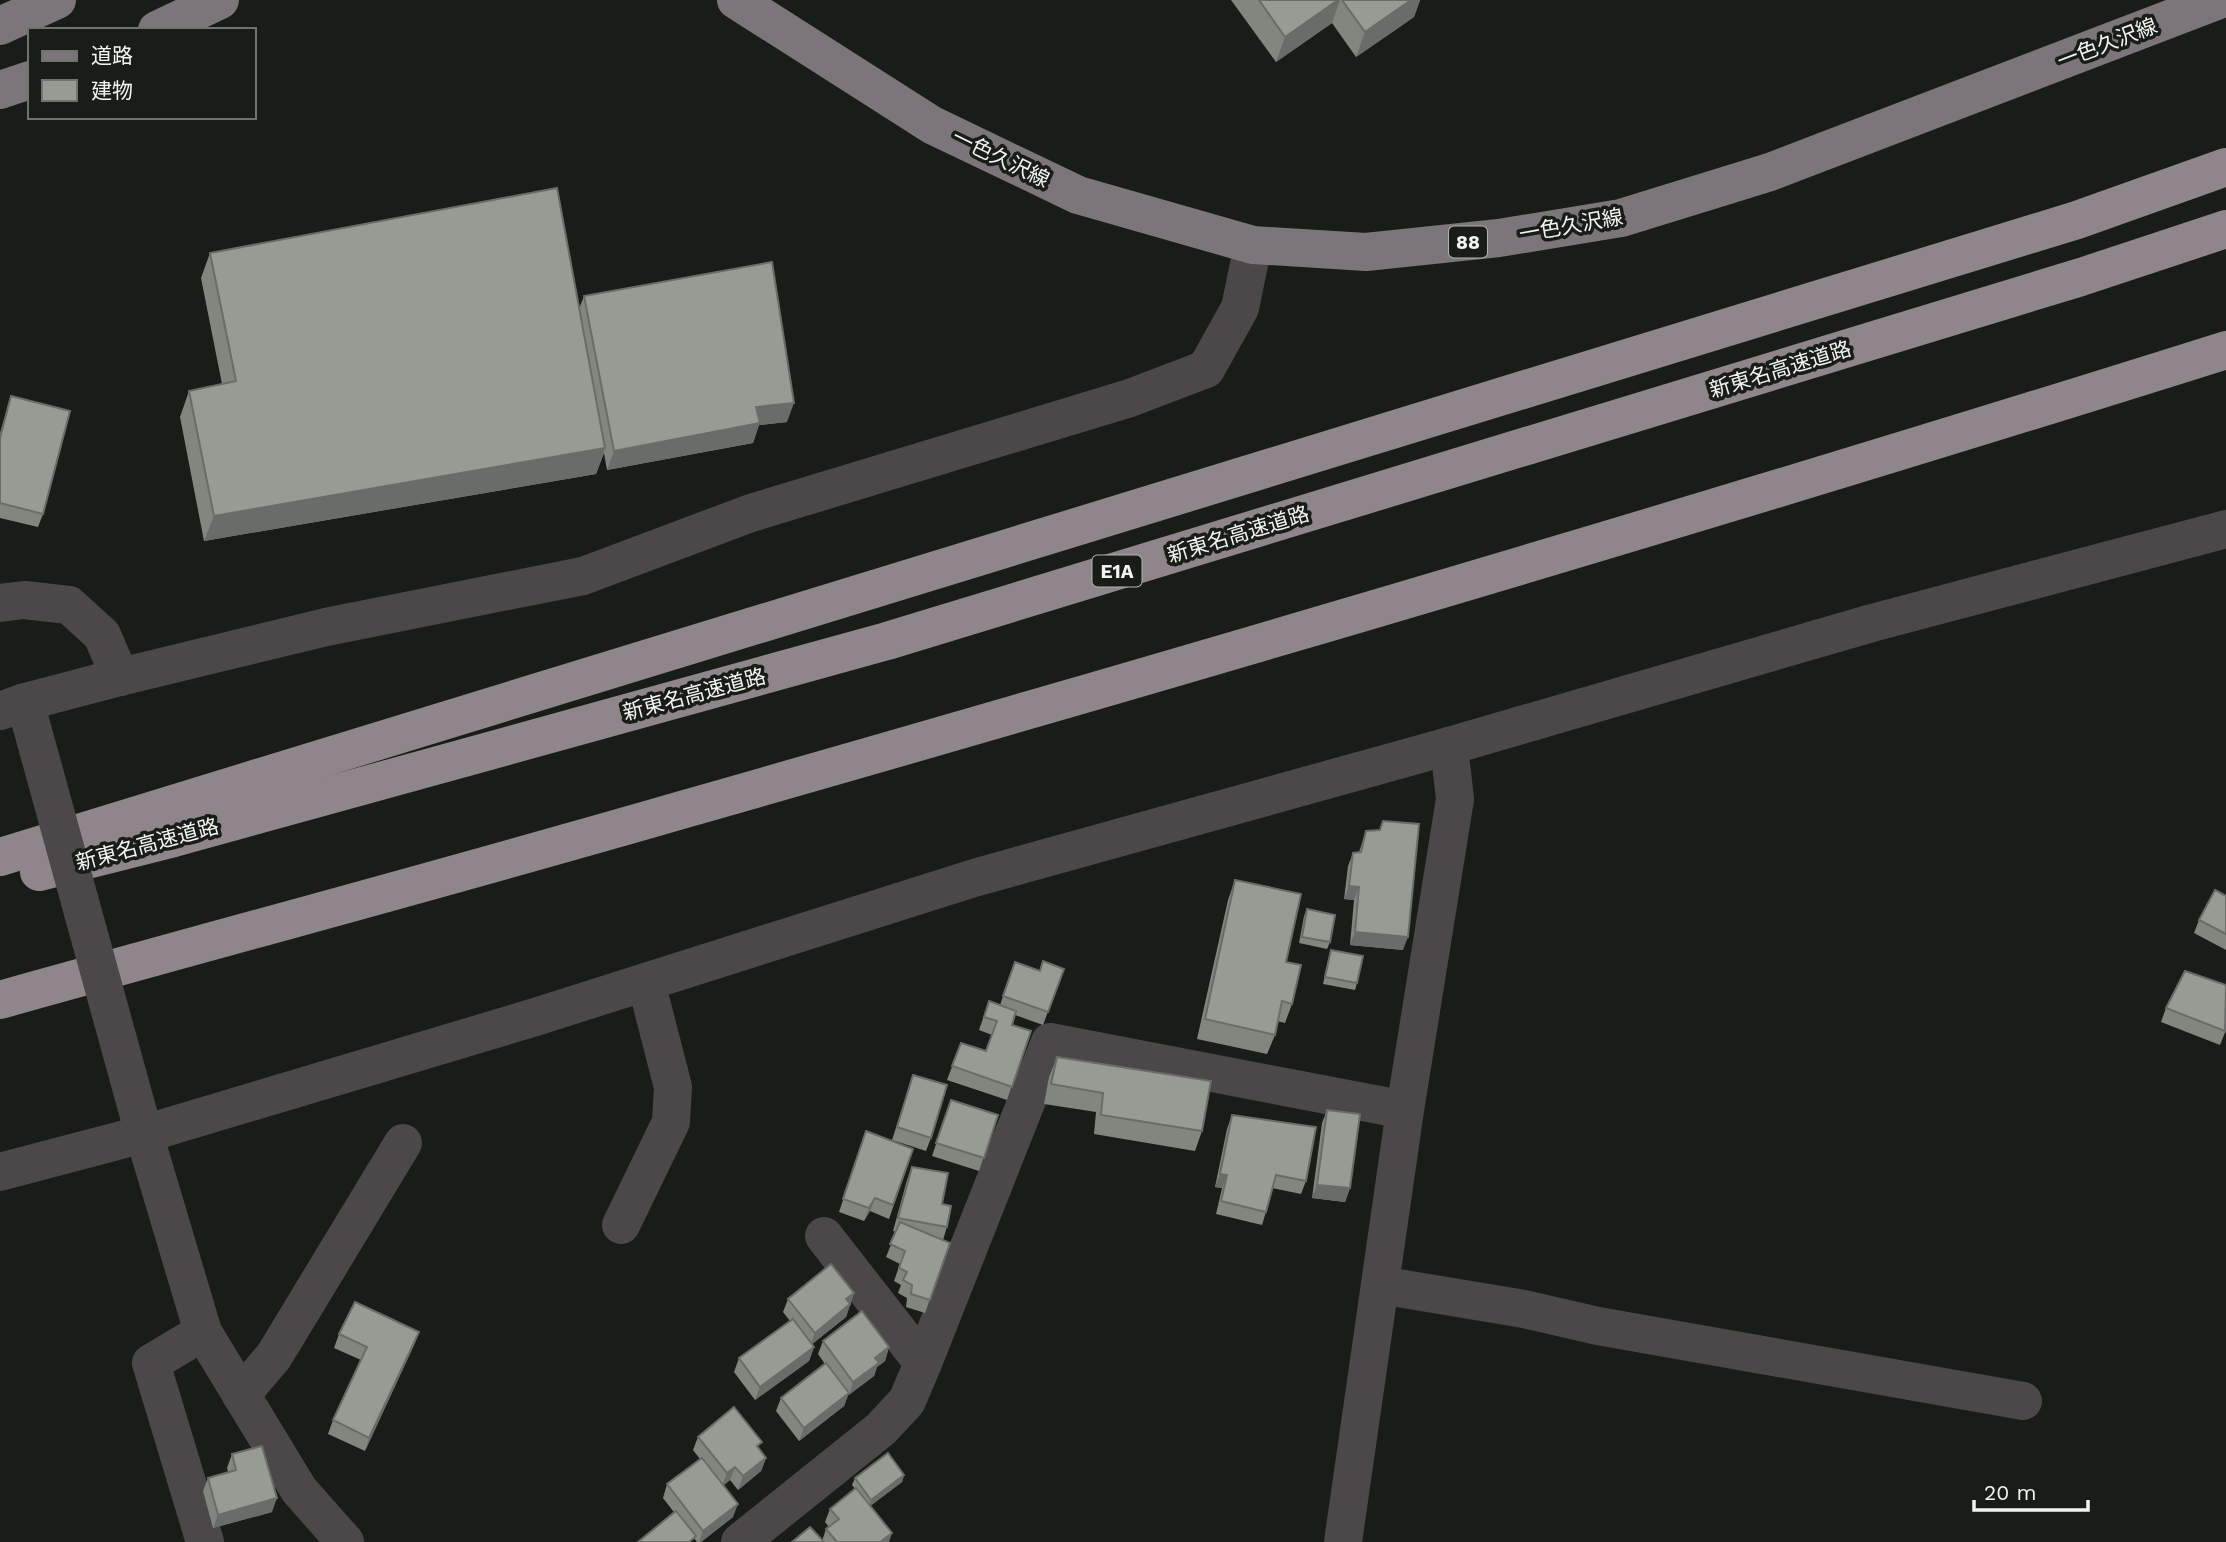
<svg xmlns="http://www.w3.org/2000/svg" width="2226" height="1542" font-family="'Work Sans','Noto Sans JP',sans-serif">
<rect width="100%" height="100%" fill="#191d17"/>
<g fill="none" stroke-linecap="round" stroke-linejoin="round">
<!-- minor -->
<g stroke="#4c484a" stroke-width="38">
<polyline points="0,603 24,600 69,605 102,635 120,677"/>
<polyline points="0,711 25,702 120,677 326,627 583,576 751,513 1130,398 1206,369 1240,308 1253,245"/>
<polyline points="144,1134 203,1332 299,1490 345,1542"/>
<polyline points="0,1172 144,1134 532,1018 974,878 1449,746 1872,623 2226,529"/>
<polyline points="621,1225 671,1122 673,1087 646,982"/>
<polyline points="1380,1285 1524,1309 1598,1326 2023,1401"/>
<polyline points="203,1332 151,1363 205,1542"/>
<polyline points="923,1363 1050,1042 1405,1110"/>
<polyline points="241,1395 274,1356 403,1143"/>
<polyline points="740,1542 881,1429 907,1401 923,1363 824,1236"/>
<polyline points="1343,1542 1405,1110 1455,799 1449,746"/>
</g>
<!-- major -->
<g stroke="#7c7579" stroke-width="38">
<polyline points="736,0 932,125 1078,195 1253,245 1366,252 1499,238 1621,218 1770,172 2219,0"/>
<polyline points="0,26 57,0"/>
<polyline points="157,30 220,0"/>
<polyline points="0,90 30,80"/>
</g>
<!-- highway -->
<g stroke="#8f868b" stroke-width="38">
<polyline points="0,857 2077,220 2226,167"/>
<polyline points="39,872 174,838 887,641 2081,277 2226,229"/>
<path d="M0,1000C228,936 457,875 685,809C1200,662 1715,511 2226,350"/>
</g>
<!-- minor-bridge -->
<polyline stroke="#4c484a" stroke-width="38" points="25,702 144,1134"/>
</g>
<!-- wall -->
<g fill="#81867f">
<polygon points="1231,0 1420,0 1414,17 1356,57 1332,23 1276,62"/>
<polygon points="210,253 579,309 584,296 787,422 759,425 753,443 607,470 604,453 596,474 204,541 180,417 189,391 222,384 201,278"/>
<polygon points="11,396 43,514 38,527 0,518 0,433"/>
<polygon points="1366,831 1403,950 1350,945 1354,900 1344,899 1348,866 1353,853 1359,852"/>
<polygon points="1235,880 1286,962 1292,1004 1285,1023 1277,1021 1275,1035 1267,1054 1197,1039 1228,900"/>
<polygon points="2226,896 2226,950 2194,933 2199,920"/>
<polygon points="1307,909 1330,942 1327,949 1299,943 1304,916"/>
<polygon points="1331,950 1357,983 1355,990 1323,984"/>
<polygon points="1015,962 1040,971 1064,969 1043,1025 1015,1015 1012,1025 1031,1031 1007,1100 947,1080 961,1043 986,1051 992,1035 979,1030 989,1001 1000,1005"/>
<polygon points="2166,1008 2226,1030 2220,1045 2161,1022"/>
<polygon points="1057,1057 1202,1131 1195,1151 1094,1134 1096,1112 1044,1104 1049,1077"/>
<polygon points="913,1075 931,1138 926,1151 892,1140"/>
<polygon points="951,1100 998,1115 979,1171 932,1156"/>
<polygon points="1327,1110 1350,1188 1345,1202 1312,1198 1322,1123"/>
<polygon points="1232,1115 1306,1181 1301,1194 1272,1188 1266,1212 1262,1225 1216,1214 1222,1188 1215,1187 1227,1129"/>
<polygon points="866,1131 913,1149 889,1219 870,1211 864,1221 839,1212"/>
<polygon points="912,1167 942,1204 947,1227 943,1240 950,1243 925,1313 906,1307 907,1298 898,1293 901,1285 894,1281 900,1264 886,1257 896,1232 893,1231 907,1180"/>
<polygon points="854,1293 846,1317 812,1344 814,1347 809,1361 755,1400 734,1372 739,1358 790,1321 783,1312 788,1299"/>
<polygon points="419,1332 414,1345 365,1451 328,1434 333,1420 361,1360 334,1348 339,1334"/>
<polygon points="823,1341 889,1347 885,1361 877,1367 874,1376 848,1395 844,1406 799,1441 776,1411 781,1398 825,1364 818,1354"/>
<polygon points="698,1437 759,1450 766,1458 761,1471 738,1490 730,1480 724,1485 733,1517 701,1542 697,1542 663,1498 667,1484 700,1459 693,1450"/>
<polygon points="232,1454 272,1512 213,1528 203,1491 208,1478 228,1472 227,1468"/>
<polygon points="904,1475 902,1482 870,1506 889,1542 792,1542 822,1541 826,1529 829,1527 825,1522 830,1509 855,1489 852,1485 855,1478"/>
</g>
<!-- shaded-wall -->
<g fill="#696d68">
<polygon points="1338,0 1340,0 1332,23 1276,62 1285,37"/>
<polygon points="1411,0 1420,0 1414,17 1356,57 1365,32"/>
<polygon points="794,403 787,422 759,425 753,443 607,470 614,451 756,407"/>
<polygon points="605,448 596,474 204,541 214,516"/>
<polygon points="1349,886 1359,887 1354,900 1344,899"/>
<polygon points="1355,932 1408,937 1403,950 1350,945"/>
<polygon points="1220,1174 1227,1175 1222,1188 1215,1187"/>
<polygon points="1317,1185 1350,1188 1345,1202 1312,1198"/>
<polygon points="875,1198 870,1211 864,1221 869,1208"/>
<polygon points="854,1293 846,1317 810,1346 815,1333 846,1299"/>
<polygon points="419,1332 414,1345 365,1451 369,1438"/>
<polygon points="814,1347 809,1361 755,1400 760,1387"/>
<polygon points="889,1347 885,1361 877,1367 874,1376 849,1395 853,1382 875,1358"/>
<polygon points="849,1393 844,1406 799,1441 804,1428"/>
<polygon points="766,1458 761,1471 738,1490 743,1476"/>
<polygon points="735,1467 730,1480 722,1486 727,1473"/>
<polygon points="904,1475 902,1482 869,1507 871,1500"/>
<polygon points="277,1498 272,1512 213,1528 218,1515"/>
<polygon points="738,1504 733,1517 701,1542 699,1542 703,1531"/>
<polygon points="892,1533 889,1542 880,1542"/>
</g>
<!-- building -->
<g fill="#969c94" stroke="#696d68" stroke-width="2">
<polygon points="1259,0 1338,0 1285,37"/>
<polygon points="1342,0 1411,0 1365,32"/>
<polygon points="557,188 605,448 214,516 189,391 236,381 210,253"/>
<polygon points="772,262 794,403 756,407 760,423 614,451 584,296"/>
<polygon points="11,396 70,411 43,514 0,503 0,438"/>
<polygon points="1383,821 1419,824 1408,937 1355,932 1359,887 1349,886 1353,853 1361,852 1366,831 1380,830"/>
<polygon points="1235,880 1301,894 1286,962 1301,965 1292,1004 1282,1001 1275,1035 1205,1019"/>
<polygon points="2215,890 2226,896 2226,934 2199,920"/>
<polygon points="1307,909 1335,915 1330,942 1302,937"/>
<polygon points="1331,950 1363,956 1357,983 1325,977"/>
<polygon points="1043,961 1064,969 1048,1012 1003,996 1015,962 1040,971"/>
<polygon points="2185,971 2226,985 2225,1031 2166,1008"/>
<polygon points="989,1001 1016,1011 1012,1025 1031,1031 1012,1087 952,1066 961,1043 986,1051 997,1021 984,1017"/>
<polygon points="1057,1057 1211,1081 1202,1131 1101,1115 1103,1093 1051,1084"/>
<polygon points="913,1075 947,1085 931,1138 897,1127"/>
<polygon points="951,1100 998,1115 984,1158 936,1143"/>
<polygon points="1327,1110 1360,1114 1350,1188 1317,1185"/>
<polygon points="1232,1115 1316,1127 1306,1181 1276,1175 1266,1212 1221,1201 1227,1175 1220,1174"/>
<polygon points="866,1131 913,1149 893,1205 875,1198 869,1208 843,1199"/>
<polygon points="912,1167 948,1173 942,1204 951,1206 947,1227 898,1218"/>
<polygon points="900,1222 950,1243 930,1300 911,1294 912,1285 903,1280 907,1272 899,1268 905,1251 890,1244"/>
<polygon points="831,1264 854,1293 846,1299 850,1304 815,1333 788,1299"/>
<polygon points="355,1302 419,1332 369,1438 333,1420 367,1347 339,1334"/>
<polygon points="862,1311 889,1347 875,1358 879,1363 853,1382 823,1341"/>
<polygon points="793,1319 814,1347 760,1387 739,1358"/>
<polygon points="826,1363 849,1393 804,1428 781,1398"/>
<polygon points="734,1407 762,1442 757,1446 766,1458 743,1476 735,1467 727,1473 698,1437"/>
<polygon points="262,1446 277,1498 218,1515 208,1478 236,1470 232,1454"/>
<polygon points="888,1453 904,1475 871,1500 855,1478"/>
<polygon points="702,1458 738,1504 703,1531 667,1484"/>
<polygon points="856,1488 892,1533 880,1542 837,1542 826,1529 839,1519 830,1509"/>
<polygon points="676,1511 696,1536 689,1542 638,1542"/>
<polygon points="810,1527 824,1542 792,1542"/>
</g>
<g text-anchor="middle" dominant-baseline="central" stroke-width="7" stroke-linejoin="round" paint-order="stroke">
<!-- shield labels -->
<g fill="#191d17" stroke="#b1b4af" stroke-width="2">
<rect x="1449" y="226.5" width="38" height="31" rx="5"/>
<rect x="1092.5" y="555.5" width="49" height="31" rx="5"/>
</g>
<g font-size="19" font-weight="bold" fill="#f2f4f0">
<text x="1468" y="242">88</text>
<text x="1117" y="571">E1A</text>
</g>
<!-- street labels -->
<g font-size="21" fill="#f2f4f0" stroke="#191d17">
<text transform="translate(2107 43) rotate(-21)">一色久沢線</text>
<text transform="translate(1001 158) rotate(26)">一色久沢線</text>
<text transform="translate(1571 225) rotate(-10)">一色久沢線</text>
<text transform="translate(1780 369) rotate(-17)">新東名高速道路</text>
<text transform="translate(1238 534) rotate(-17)">新東名高速道路</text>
<text transform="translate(694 694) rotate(-15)">新東名高速道路</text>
<text transform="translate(147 844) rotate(-15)">新東名高速道路</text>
</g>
</g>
<!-- legend -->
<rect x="28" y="28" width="228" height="91" fill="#191d17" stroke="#70736e" stroke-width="2"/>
<rect x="42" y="51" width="35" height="10" fill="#7c7579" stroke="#70736e" stroke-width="2"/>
<text x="91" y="63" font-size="21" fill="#f2f4f0">道路</text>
<rect x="42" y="80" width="35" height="21" fill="#969c94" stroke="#70736e" stroke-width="2"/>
<text x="91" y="98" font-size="21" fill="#f2f4f0">建物</text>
<!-- scale -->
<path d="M1974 1500v10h114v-10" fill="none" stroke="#f2f4f0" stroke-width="3.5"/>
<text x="1984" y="1500" font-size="21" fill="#f2f4f0" stroke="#191d17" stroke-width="5" paint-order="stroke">20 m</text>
</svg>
